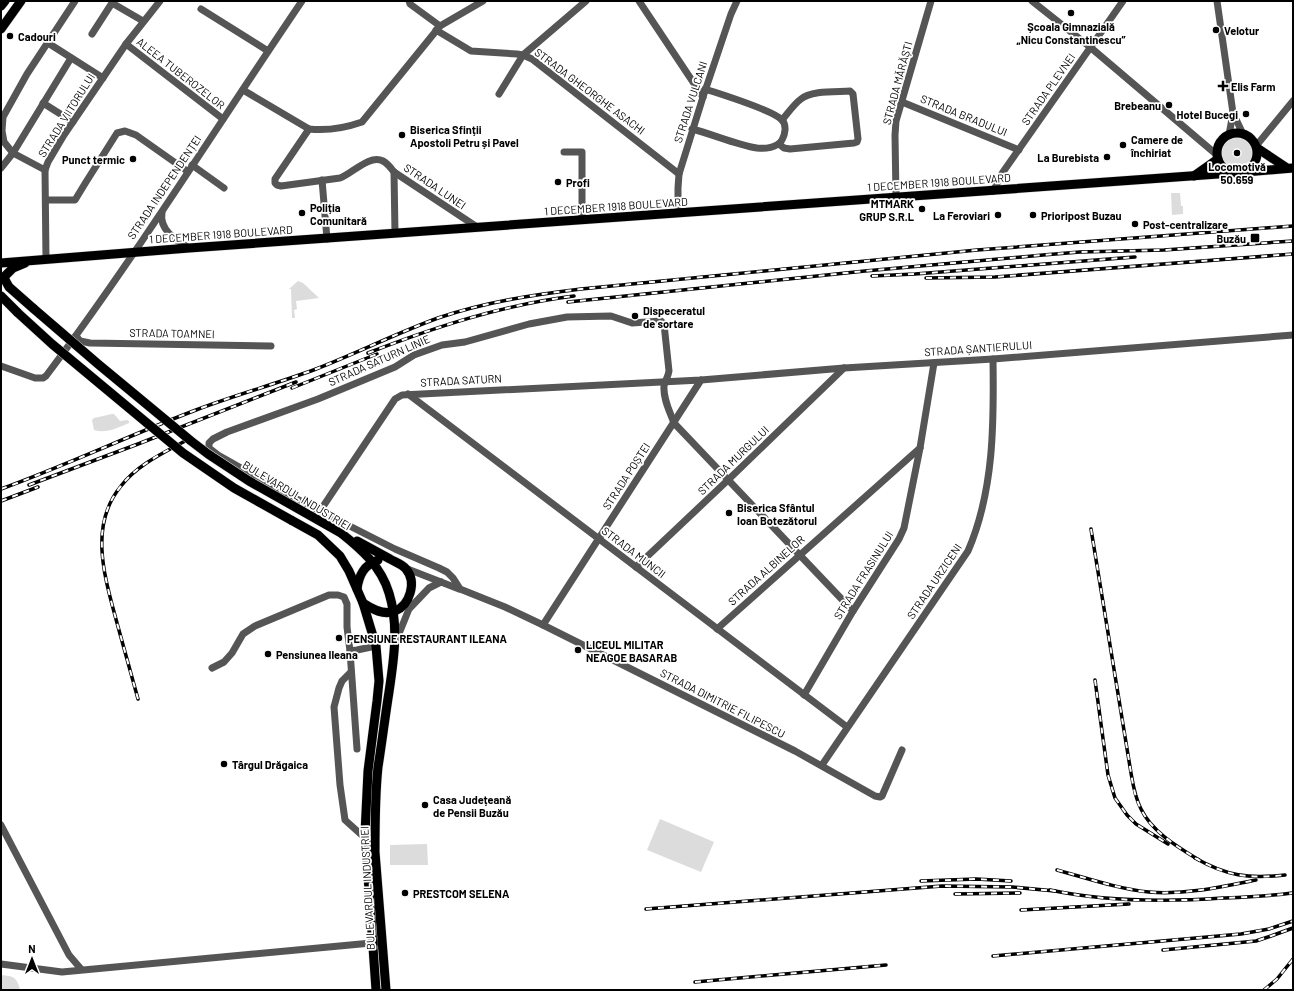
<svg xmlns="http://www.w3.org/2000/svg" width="1294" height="991" font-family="Barlow,sans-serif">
<rect width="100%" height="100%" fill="#fff"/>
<!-- green -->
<g fill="#dcdcdc">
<circle cx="1237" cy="153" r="15"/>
<polygon points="1171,193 1180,193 1181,206 1183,206 1183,214 1172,215"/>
<polygon points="298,281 303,283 319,298 296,301 297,309 294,310 295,318 292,318 291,289 289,289"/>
<path d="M112,414H114L120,421L127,420L129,421V423C117,428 106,434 94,430L92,420L94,418Z"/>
<polygon points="660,819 714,842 701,872 647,850"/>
<polygon points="427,844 428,865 390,865 390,845"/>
<path d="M1,975C13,976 17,977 20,990H1Z"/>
</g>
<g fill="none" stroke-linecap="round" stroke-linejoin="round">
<defs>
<g id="major">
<polyline points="1,6 5,1"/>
<polyline points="1,29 21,1"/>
<circle cx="1237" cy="153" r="20"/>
<polyline points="1257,148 1287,168"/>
<polyline points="1245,172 1293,168"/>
<polyline points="1194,176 1218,159"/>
<polyline points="1,263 189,248 1232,173"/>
<polyline points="4,277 13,268 25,263"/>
<polyline points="4,278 9,287 34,309"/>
<polyline points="1,296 18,313"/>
<polyline points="291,520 318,535 340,556 349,571 363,603 376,646 379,681 377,701 368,771 365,833 376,990"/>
<path d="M341,533C361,549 381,566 389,593C399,625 394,659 389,692C385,717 382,742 378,767C375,795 375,824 375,852L386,990"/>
<path d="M357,541C368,547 379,553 390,559C395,562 402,564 406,569C417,582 410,605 395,611C384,616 372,609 363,603"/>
<path d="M357,589C359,575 364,565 378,560"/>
</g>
</defs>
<!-- major casing -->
<use href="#major" stroke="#dbdbdb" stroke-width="10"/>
<!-- minor -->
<g stroke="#555" stroke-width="7">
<polyline points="113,1 112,3 143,21"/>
<polyline points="409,1 410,4 440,26"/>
<polyline points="639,1 703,97"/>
<polyline points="1032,1 1090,47 1217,155"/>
<polyline points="1217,1 1233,113 1243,134"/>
<polyline points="201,9 268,51"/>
<polyline points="436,30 471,51 517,54 523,55 532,59 679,174"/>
<polyline points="92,34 112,3"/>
<polyline points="48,43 103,78"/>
<polyline points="126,44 223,119"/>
<path d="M243,90L309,129C328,131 345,128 362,122L440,26L483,1"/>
<polyline points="499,94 523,55 586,1"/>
<polyline points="902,102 1019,150"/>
<polyline points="43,103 73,122"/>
<path d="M309,129L275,179V183L277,185L281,186L340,178C352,174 369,154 383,161C387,163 391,168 394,172L477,227"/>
<path d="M692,129C712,134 737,145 757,148C765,149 777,148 782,140C785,135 787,125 782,120C773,110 720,94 705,89"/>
<polyline points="1229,135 1233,113"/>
<path d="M779,144L784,148L790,149L854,143L857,142L858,139L853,94L850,91C837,92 811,90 801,99C794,104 788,113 782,120"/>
<polyline points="1256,146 1293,101"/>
<polyline points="564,152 582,152 582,220"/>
<polyline points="192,165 224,188"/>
<polyline points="1,168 13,153 71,58"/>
<polyline points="45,170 13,153 4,142 2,131 3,117 27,74 75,1"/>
<polyline points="394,172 395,233"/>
<polyline points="322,180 327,239"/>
<polyline points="993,191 1003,172 1123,1"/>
<polyline points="896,197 895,135 896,121 931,1"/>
<polyline points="46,200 75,200 86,182 117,133 125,131 136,135 187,171"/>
<path d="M162,213C159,230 176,240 189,248"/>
<polyline points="678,213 678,188 679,174 703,97 731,14 737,1"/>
<polyline points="46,259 45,170 48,162 64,135 126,44 160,1"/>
<polyline points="76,336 80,341 90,343 271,346"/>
<path d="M1,366L35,378H43L46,376C137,255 217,126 302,1"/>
<polyline points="408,394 847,727"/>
<polyline points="320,511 395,399 402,395 701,380 844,368 993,359 1293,335"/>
<polyline points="636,567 728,480 844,368"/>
<polyline points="405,568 459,589"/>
<path d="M853,611L674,423C670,412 663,399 664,386C665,381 668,377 669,371L664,324L661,321L632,323L611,316L567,317L529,324L465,342L442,345L414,355L395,367L318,399L227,432L213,439L209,443V448L218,455L278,489L320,511L395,549L439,568L447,572L453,578L460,589L505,607L543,625L795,751L875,796L880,797L882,796L902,750"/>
<polyline points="543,625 701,380"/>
<polyline points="717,629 920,448"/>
<polyline points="396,641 409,609 429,588 441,582"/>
<polyline points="350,651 357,749"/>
<polyline points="212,668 224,662 232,653 243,634 255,626 329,595 338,595 344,597 347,604 347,627 350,651 357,650 376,646"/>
<polyline points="351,672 342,681 339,688 334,707 340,785 345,820 365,838"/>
<polyline points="804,695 853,611 899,539 904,528 920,448 934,363"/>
<path d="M822,765L968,551C994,491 994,423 993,359"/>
<polyline points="1,825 69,955 81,969"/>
<polyline points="1,964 62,972 382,942"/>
</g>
<!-- major -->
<use href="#major" stroke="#000" stroke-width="9"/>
<defs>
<g id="rail">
<polyline points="872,276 915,274 1135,257"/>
<polyline points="926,278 995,277 1293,254"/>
<polyline points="568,302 865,271 1043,255 1080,252 1164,250 1293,241"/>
<path d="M368,353C435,327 502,305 574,296"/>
<polyline points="292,388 377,354"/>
<polyline points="29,485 138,444 296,382"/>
<path d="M1,489C67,465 130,435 196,410C235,395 276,384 316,369C357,353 397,333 438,318C485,302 532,295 581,289L977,250L1293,226"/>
<polyline points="1,501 38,487"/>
<path d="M1091,529L1131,773C1133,785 1135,798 1141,809C1152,832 1178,847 1199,860"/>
<polyline points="1095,680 1108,775 1115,798 1127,815 1136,824 1168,844"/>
<path d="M138,699C131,674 124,648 117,623C105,578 88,526 121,486C137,465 163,453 185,441"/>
<path d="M1195,858C1227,876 1248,879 1285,875"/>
<path d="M1057,870C1087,878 1118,889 1149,892C1185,895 1221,887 1256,880"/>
<polyline points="921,881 976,879 1011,881"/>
<path d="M1050,890C1107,902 1165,902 1223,898C1246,897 1270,896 1293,893"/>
<polyline points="955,894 1020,893"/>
<polyline points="646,909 942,886 1012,887 1055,891"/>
<polyline points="1021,910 1129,904"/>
<polyline points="1163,950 1256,941 1271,936 1293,928"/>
<polyline points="993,956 1241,934 1269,929 1293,921"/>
<polyline points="695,982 886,965"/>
<polyline points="1264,990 1277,979 1293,959"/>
</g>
</defs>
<!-- rail casing -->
<use href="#rail" stroke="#000" stroke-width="3.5"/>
<!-- rail -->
<use href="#rail" stroke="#fff" stroke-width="2" stroke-dasharray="6" stroke-linecap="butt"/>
<defs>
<g id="major-bridge">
<polyline points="34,309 98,364 191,441 208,454 249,481 341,533"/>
<polyline points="18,313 52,344 183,453 234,488 291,520"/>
</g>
</defs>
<!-- major-bridge casing -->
<use href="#major-bridge" stroke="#dbdbdb" stroke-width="10" stroke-linecap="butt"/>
<!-- major-bridge -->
<use href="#major-bridge" stroke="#000" stroke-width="9"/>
</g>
<!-- markers -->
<g fill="#000" stroke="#fff" stroke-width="1.5">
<circle cx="1071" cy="13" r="4"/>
<circle cx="1216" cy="30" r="4"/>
<circle cx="10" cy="36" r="4"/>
<path d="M1221 80h4v4h4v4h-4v4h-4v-4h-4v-4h4z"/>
<circle cx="1169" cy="105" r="4"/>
<circle cx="1246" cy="114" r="4"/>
<circle cx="402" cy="135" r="4"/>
<circle cx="1123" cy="145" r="4"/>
<circle cx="1237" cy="153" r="4"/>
<circle cx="1107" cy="157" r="4"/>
<circle cx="133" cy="159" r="4"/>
<circle cx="558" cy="182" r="4"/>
<circle cx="922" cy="209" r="4"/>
<circle cx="302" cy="213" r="4"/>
<circle cx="998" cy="215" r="4"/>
<circle cx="1033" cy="215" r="4"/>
<circle cx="1135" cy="224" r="4"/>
<rect x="1250" y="233" width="10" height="10" rx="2"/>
<circle cx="635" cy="316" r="4"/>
<circle cx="729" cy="513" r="4"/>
<circle cx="339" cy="638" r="4"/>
<circle cx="578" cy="650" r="4"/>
<circle cx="268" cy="654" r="4"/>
<circle cx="224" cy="764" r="4"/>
<circle cx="425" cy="805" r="4"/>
<circle cx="405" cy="893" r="4"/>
</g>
<g text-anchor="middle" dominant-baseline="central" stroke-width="3.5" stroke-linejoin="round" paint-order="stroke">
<!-- poi labels -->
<g font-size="11" font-weight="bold" fill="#000" stroke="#fff" text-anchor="start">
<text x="1071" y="26" text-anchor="middle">Școala Gimnazială<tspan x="1071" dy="13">„Nicu Constantinescu”</tspan></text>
<text x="1224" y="30">Velotur</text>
<text x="18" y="36">Cadouri</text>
<text x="1231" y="86">Elis Farm</text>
<text x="1161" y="105" text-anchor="end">Brebeanu</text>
<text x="1238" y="114" text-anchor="end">Hotel Bucegi</text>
<text x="410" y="129">Biserica Sfinții<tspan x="410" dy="13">Apostoli Petru și Pavel</tspan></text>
<text x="1131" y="139">Camere de<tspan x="1131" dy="13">închiriat</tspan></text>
<text x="1099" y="157" text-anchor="end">La Burebista</text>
<text x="125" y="159" text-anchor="end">Punct termic</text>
<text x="1237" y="166" text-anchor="middle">Locomotivă<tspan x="1237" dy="13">50.659</tspan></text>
<text x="566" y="182">Profi</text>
<text x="914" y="203" text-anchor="end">MTMARK<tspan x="914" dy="13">GRUP S.R.L</tspan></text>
<text x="310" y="207">Poliția<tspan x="310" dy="13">Comunitară</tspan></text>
<text x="990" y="215" text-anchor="end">La Feroviari</text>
<text x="1041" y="215">Prioripost Buzau</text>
<text x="1143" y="224">Post-centralizare</text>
<text x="1246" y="238" text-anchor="end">Buzău</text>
<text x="643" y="310">Dispeceratul<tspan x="643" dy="13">de sortare</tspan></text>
<text x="737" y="507">Biserica Sfântul<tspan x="737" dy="13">Ioan Botezătorul</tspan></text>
<text x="347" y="638">PENSIUNE RESTAURANT ILEANA</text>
<text x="586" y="644">LICEUL MILITAR<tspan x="586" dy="13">NEAGOE BASARAB</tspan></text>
<text x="276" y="654">Pensiunea Ileana</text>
<text x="232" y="764">Târgul Drăgaica</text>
<text x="433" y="799">Casa Județeană<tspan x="433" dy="13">de Pensii Buzău</tspan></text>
<text x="413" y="893">PRESTCOM SELENA</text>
</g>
<!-- street labels -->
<g font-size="11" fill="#000" stroke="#fff">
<text transform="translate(181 73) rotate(38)">ALEEA TUBEROZELOR</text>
<text transform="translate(897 83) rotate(-75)">STRADA MĂRĂȘTI</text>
<text transform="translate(1048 89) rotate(-55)">STRADA PLEVNEI</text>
<text transform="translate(590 91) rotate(37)">STRADA GHEORGHE ASACHI</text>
<text transform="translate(690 102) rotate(-72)">STRADA VULCANI</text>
<text transform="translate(66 115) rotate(-58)">STRADA VIITORULUI</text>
<text transform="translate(964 115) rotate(22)">STRADA BRADULUI</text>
<text transform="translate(939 182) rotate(-4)">1 DECEMBER 1918 BOULEVARD</text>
<text transform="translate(435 186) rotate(34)">STRADA LUNEI</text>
<text transform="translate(164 187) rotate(-56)">STRADA INDEPENDENȚEI</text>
<text transform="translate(616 206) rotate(-4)">1 DECEMBER 1918 BOULEVARD</text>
<text transform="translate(221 234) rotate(-4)">1 DECEMBER 1918 BOULEVARD</text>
<text transform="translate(172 333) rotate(1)">STRADA TOAMNEI</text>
<text transform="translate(978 348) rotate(-4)">STRADA ȘANTIERULUI</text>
<text transform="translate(379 360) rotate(-24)">STRADA SATURN LINIE</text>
<text transform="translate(461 380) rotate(-3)">STRADA SATURN</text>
<text transform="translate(733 460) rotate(-44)">STRADA MURGULUI</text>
<text transform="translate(626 476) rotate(-57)">STRADA POȘTEI</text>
<text transform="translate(297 495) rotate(31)">BULEVARDUL INDUSTRIEI</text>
<text transform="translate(634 552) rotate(37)">STRADA MUNCII</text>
<text transform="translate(766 570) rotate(-42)">STRADA ALBINELOR</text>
<text transform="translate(863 575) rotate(-58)">STRADA FRASINULUI</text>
<text transform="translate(934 581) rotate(-56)">STRADA URZICENI</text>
<text transform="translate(723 703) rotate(27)">STRADA DIMITRIE FILIPESCU</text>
<text transform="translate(367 888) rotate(-93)">BULEVARDUL INDUSTRIEI</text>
</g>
</g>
<!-- border -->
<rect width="1294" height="991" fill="none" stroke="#000000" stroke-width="4"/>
<!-- north arrow -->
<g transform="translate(32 959)" stroke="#ffffff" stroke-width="3" paint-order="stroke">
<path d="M0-3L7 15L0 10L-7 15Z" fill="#000000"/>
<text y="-6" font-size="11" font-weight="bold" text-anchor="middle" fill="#000000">N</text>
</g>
</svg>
